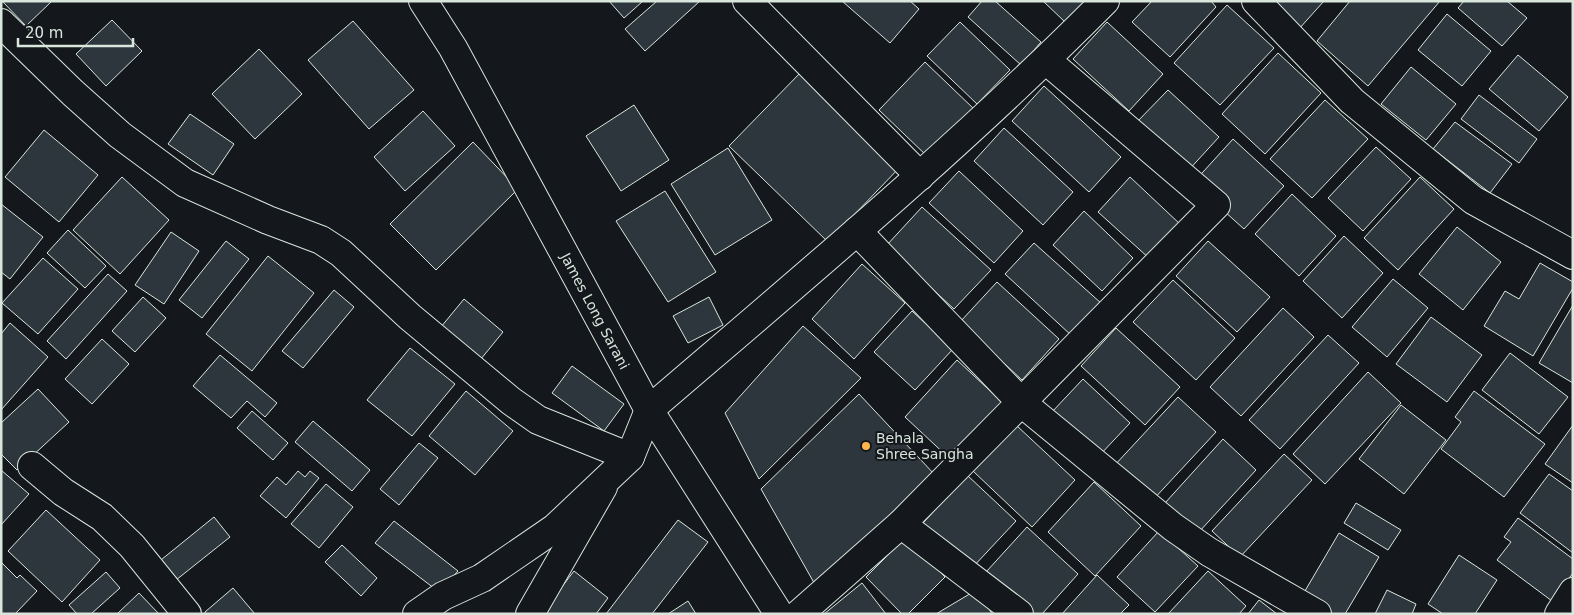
<svg xmlns="http://www.w3.org/2000/svg" width="1574" height="615" font-family="'DejaVu Sans',sans-serif">
<rect width="100%" height="100%" fill="#14181c"/>
<!-- building -->
<g fill="#2c363c" stroke="#d8e6dc">
<polygon points="2,1 52,1 26,26"/>
<polygon points="609,1 643,1 624,18"/>
<polygon points="657,1 700,1 645,51 625,29"/>
<polygon points="842,1 910,1 919,9 890,43"/>
<polygon points="982,1 995,1 1041,42 1021,65 968,17"/>
<polygon points="1043,1 1085,1 1065,22"/>
<polygon points="1152,1 1211,1 1216,7 1170,57 1132,22"/>
<polygon points="1270,1 1324,1 1298,30"/>
<polygon points="1350,1 1440,1 1368,86 1317,41"/>
<polygon points="1464,1 1507,1 1527,18 1502,46 1458,8"/>
<polygon points="1227,5 1274,48 1220,105 1174,63"/>
<polygon points="1447,14 1491,51 1462,86 1418,50"/>
<polygon points="112,20 142,51 106,86 76,54"/>
<polygon points="353,21 414,90 369,129 308,60"/>
<polygon points="960,22 1010,70 977,104 927,56"/>
<polygon points="1107,22 1163,74 1129,111 1073,59"/>
<polygon points="259,49 302,94 255,139 212,94"/>
<polygon points="1278,53 1321,93 1265,154 1222,114"/>
<polygon points="1518,55 1568,97 1539,131 1489,89"/>
<polygon points="925,62 974,109 928,157 879,110"/>
<polygon points="1411,67 1456,104 1426,140 1381,104"/>
<polygon points="802,71 901,166 828,242 729,146"/>
<polygon points="1044,86 1121,157 1089,192 1012,121"/>
<polygon points="1168,90 1219,137 1186,173 1134,125"/>
<polygon points="1479,95 1537,139 1519,163 1461,119"/>
<polygon points="1325,100 1368,139 1312,198 1270,159"/>
<polygon points="634,105 669,160 621,191 586,136"/>
<polygon points="423,111 455,146 405,191 374,157"/>
<polygon points="190,114 234,144 213,175 168,144"/>
<polygon points="1455,122 1512,164 1490,193 1433,149"/>
<polygon points="1004,128 1073,192 1043,225 974,161"/>
<polygon points="44,130 98,175 59,222 5,177"/>
<polygon points="1233,139 1284,186 1244,229 1193,183"/>
<polygon points="473,142 518,189 436,270 390,224"/>
<polygon points="1376,147 1411,179 1363,231 1328,198"/>
<polygon points="728,148 772,220 715,255 671,184"/>
<polygon points="959,171 1023,231 994,263 929,203"/>
<polygon points="122,177 169,220 120,274 73,230"/>
<polygon points="1130,177 1181,225 1150,259 1098,212"/>
<polygon points="1420,177 1454,209 1398,270 1364,238"/>
<polygon points="665,191 716,272 668,302 616,221"/>
<polygon points="1292,194 1336,236 1299,276 1255,234"/>
<polygon points="1,204 43,237 10,279 1,272"/>
<polygon points="922,207 991,270 954,309 886,246"/>
<polygon points="1084,211 1133,258 1102,291 1053,245"/>
<polygon points="1457,227 1501,262 1463,310 1419,274"/>
<polygon points="68,230 106,266 85,288 47,253"/>
<polygon points="171,232 199,251 164,304 135,285"/>
<polygon points="1344,236 1383,273 1342,318 1303,281"/>
<polygon points="226,241 249,259 202,318 179,300"/>
<polygon points="1208,241 1270,297 1237,332 1176,276"/>
<polygon points="1034,243 1102,304 1072,336 1005,274"/>
<polygon points="268,256 314,293 252,371 206,334"/>
<polygon points="43,258 78,289 38,334 2,303"/>
<polygon points="1540,263 1573,282 1573,288 1533,356 1484,326 1505,291 1519,299"/>
<polygon points="862,264 905,303 854,359 812,319"/>
<polygon points="108,274 127,291 66,359 47,341"/>
<polygon points="1393,279 1428,308 1387,357 1352,327"/>
<polygon points="1173,280 1235,338 1196,380 1133,322"/>
<polygon points="997,282 1059,339 1022,380 960,322"/>
<polygon points="334,290 354,307 303,368 282,351"/>
<polygon points="143,297 166,318 135,352 112,331"/>
<polygon points="709,297 723,325 688,343 673,316"/>
<polygon points="464,299 503,332 476,365 436,333"/>
<polygon points="1573,305 1573,383 1539,363"/>
<polygon points="1283,308 1314,337 1241,416 1210,387"/>
<polygon points="912,311 953,349 915,390 874,352"/>
<polygon points="1431,317 1482,355 1447,402 1396,364"/>
<polygon points="10,323 48,357 1,410 1,334"/>
<polygon points="803,326 861,378 759,479 725,413"/>
<polygon points="1116,328 1180,387 1145,425 1081,366"/>
<polygon points="1328,335 1359,363 1280,449 1249,420"/>
<polygon points="102,339 129,364 92,404 65,379"/>
<polygon points="410,348 455,384 412,436 367,400"/>
<polygon points="1510,353 1568,397 1539,434 1482,390"/>
<polygon points="220,355 277,403 265,417 247,401 231,418 193,386"/>
<polygon points="957,360 1002,402 950,459 905,417"/>
<polygon points="572,366 624,404 604,431 552,393"/>
<polygon points="1368,372 1401,403 1325,484 1293,454"/>
<polygon points="1083,379 1130,423 1098,457 1051,413"/>
<polygon points="38,389 69,422 17,470 1,454 1,423"/>
<polygon points="466,391 513,431 475,475 429,436"/>
<polygon points="1474,391 1545,444 1504,497 1441,449 1461,422 1455,417"/>
<polygon points="859,394 935,475 817,588 761,489"/>
<polygon points="1178,397 1216,432 1151,502 1113,467"/>
<polygon points="1401,405 1446,440 1404,494 1359,459"/>
<polygon points="252,411 288,443 273,460 237,428"/>
<polygon points="313,421 370,470 352,491 295,442"/>
<polygon points="1016,425 1075,480 1032,527 973,471"/>
<polygon points="1573,425 1573,483 1545,464"/>
<polygon points="1223,439 1256,470 1198,533 1165,503"/>
<polygon points="419,443 438,458 399,505 380,489"/>
<polygon points="1284,454 1312,480 1240,557 1212,531"/>
<polygon points="1,470 29,494 1,525"/>
<polygon points="298,471 305,477 310,471 319,478 286,518 260,496 277,477 286,485"/>
<polygon points="1549,474 1573,491 1573,553 1520,513"/>
<polygon points="967,475 1016,521 972,568 923,523"/>
<polygon points="1094,482 1141,526 1095,576 1048,532"/>
<polygon points="326,484 353,507 319,548 291,524"/>
<polygon points="1356,503 1401,530 1388,550 1344,523"/>
<polygon points="46,510 100,560 62,602 8,551"/>
<polygon points="214,517 230,537 171,584 156,564"/>
<polygon points="1518,518 1573,559 1573,573 1552,601 1497,560 1511,542 1504,537"/>
<polygon points="678,520 708,542 652,614 606,614"/>
<polygon points="394,521 458,571 439,592 375,543"/>
<polygon points="1027,527 1078,574 1042,614 1031,614 986,572"/>
<polygon points="1159,531 1198,566 1155,612 1117,577"/>
<polygon points="1339,533 1379,557 1345,614 1331,614 1302,596"/>
<polygon points="906,537 945,577 908,614 902,614 866,577"/>
<polygon points="342,545 377,578 361,596 325,562"/>
<polygon points="1459,555 1497,580 1475,614 1443,614 1428,604"/>
<polygon points="1,562 17,578 20,575 37,591 15,614 1,614"/>
<polygon points="574,571 608,598 596,614 541,614"/>
<polygon points="1208,571 1246,606 1239,614 1168,614"/>
<polygon points="106,572 120,588 91,614 77,614 69,605"/>
<polygon points="1097,575 1129,605 1120,614 1062,614"/>
<polygon points="862,583 886,614 824,614"/>
<polygon points="233,588 255,614 205,614 205,612"/>
<polygon points="978,589 992,614 936,614"/>
<polygon points="1387,590 1416,604 1412,614 1375,614"/>
<polygon points="139,593 159,614 117,614"/>
<polygon points="1259,600 1277,614 1248,614"/>
<polygon points="688,601 696,614 668,614"/>
</g>
<g fill="none" stroke-linecap="round" stroke-linejoin="round">
<defs>
<g id="minor">
<polyline points="747,1 920,176"/>
<polyline points="1,23 73,93 120,135 185,183 268,220 321,240 341,253 410,317 511,401 538,420 630,457"/>
<polyline points="857,231 1022,403 1173,527 1209,552 1317,614"/>
<polyline points="32,466 63,492 102,517 132,546 187,614"/>
<polyline points="901,524 1019,614"/>
<polyline points="530,614 603,487"/>
<polyline points="799,614 901,524 1216,205 1046,60"/>
<polyline points="1559,614 1573,592"/>
</g>
<g id="tertiary">
<polyline points="1256,1 1352,101 1473,200 1573,255"/>
<path d="M417,614L443,596L482,578L555,528L630,457L649,410C804,277 961,146 1105,1"/>
</g>
<polyline id="secondary" points="423,1 453,48 649,410 779,614"/>
</defs>
<!-- minor casing -->
<use href="#minor" stroke="#d8e6dc" stroke-width="30"/>
<!-- tertiary casing -->
<use href="#tertiary" stroke="#d8e6dc" stroke-width="30"/>
<!-- secondary casing -->
<use href="#secondary" stroke="#d8e6dc" stroke-width="30"/>
<!-- minor -->
<use href="#minor" stroke="#14181c" stroke-width="28"/>
<!-- tertiary -->
<use href="#tertiary" stroke="#14181c" stroke-width="28"/>
<!-- secondary -->
<use href="#secondary" stroke="#14181c" stroke-width="28"/>
</g>
<!-- markers -->
<circle fill="#ffb74d" stroke="#14181c" stroke-width="2" cx="866" cy="446" r="5"/>
<g text-anchor="middle" dominant-baseline="central" stroke-width="4" stroke-linejoin="round" paint-order="stroke">
<!-- street labels -->
<g font-size="14" fill="#d8e6dc" stroke="#14181c">
<text transform="translate(595 311) rotate(62)">James Long Sarani</text>
</g>
<!-- poi labels -->
<g font-size="14" fill="#d8e6dc" stroke="#14181c" text-anchor="start">
<text x="876" y="438">Behala<tspan x="876" dy="16">Shree Sangha</tspan></text>
</g>
</g>
<!-- border -->
<rect width="1574" height="615" fill="none" stroke="#d8e6dc" stroke-width="5"/>
<!-- scale -->
<path d="M18 38v8h115v-8" fill="none" stroke="#d8e6dc" stroke-width="2.5"/>
<text x="25" y="38" font-size="15" fill="#d8e6dc" stroke="#14181c" stroke-width="4" paint-order="stroke">20 m</text>
</svg>
